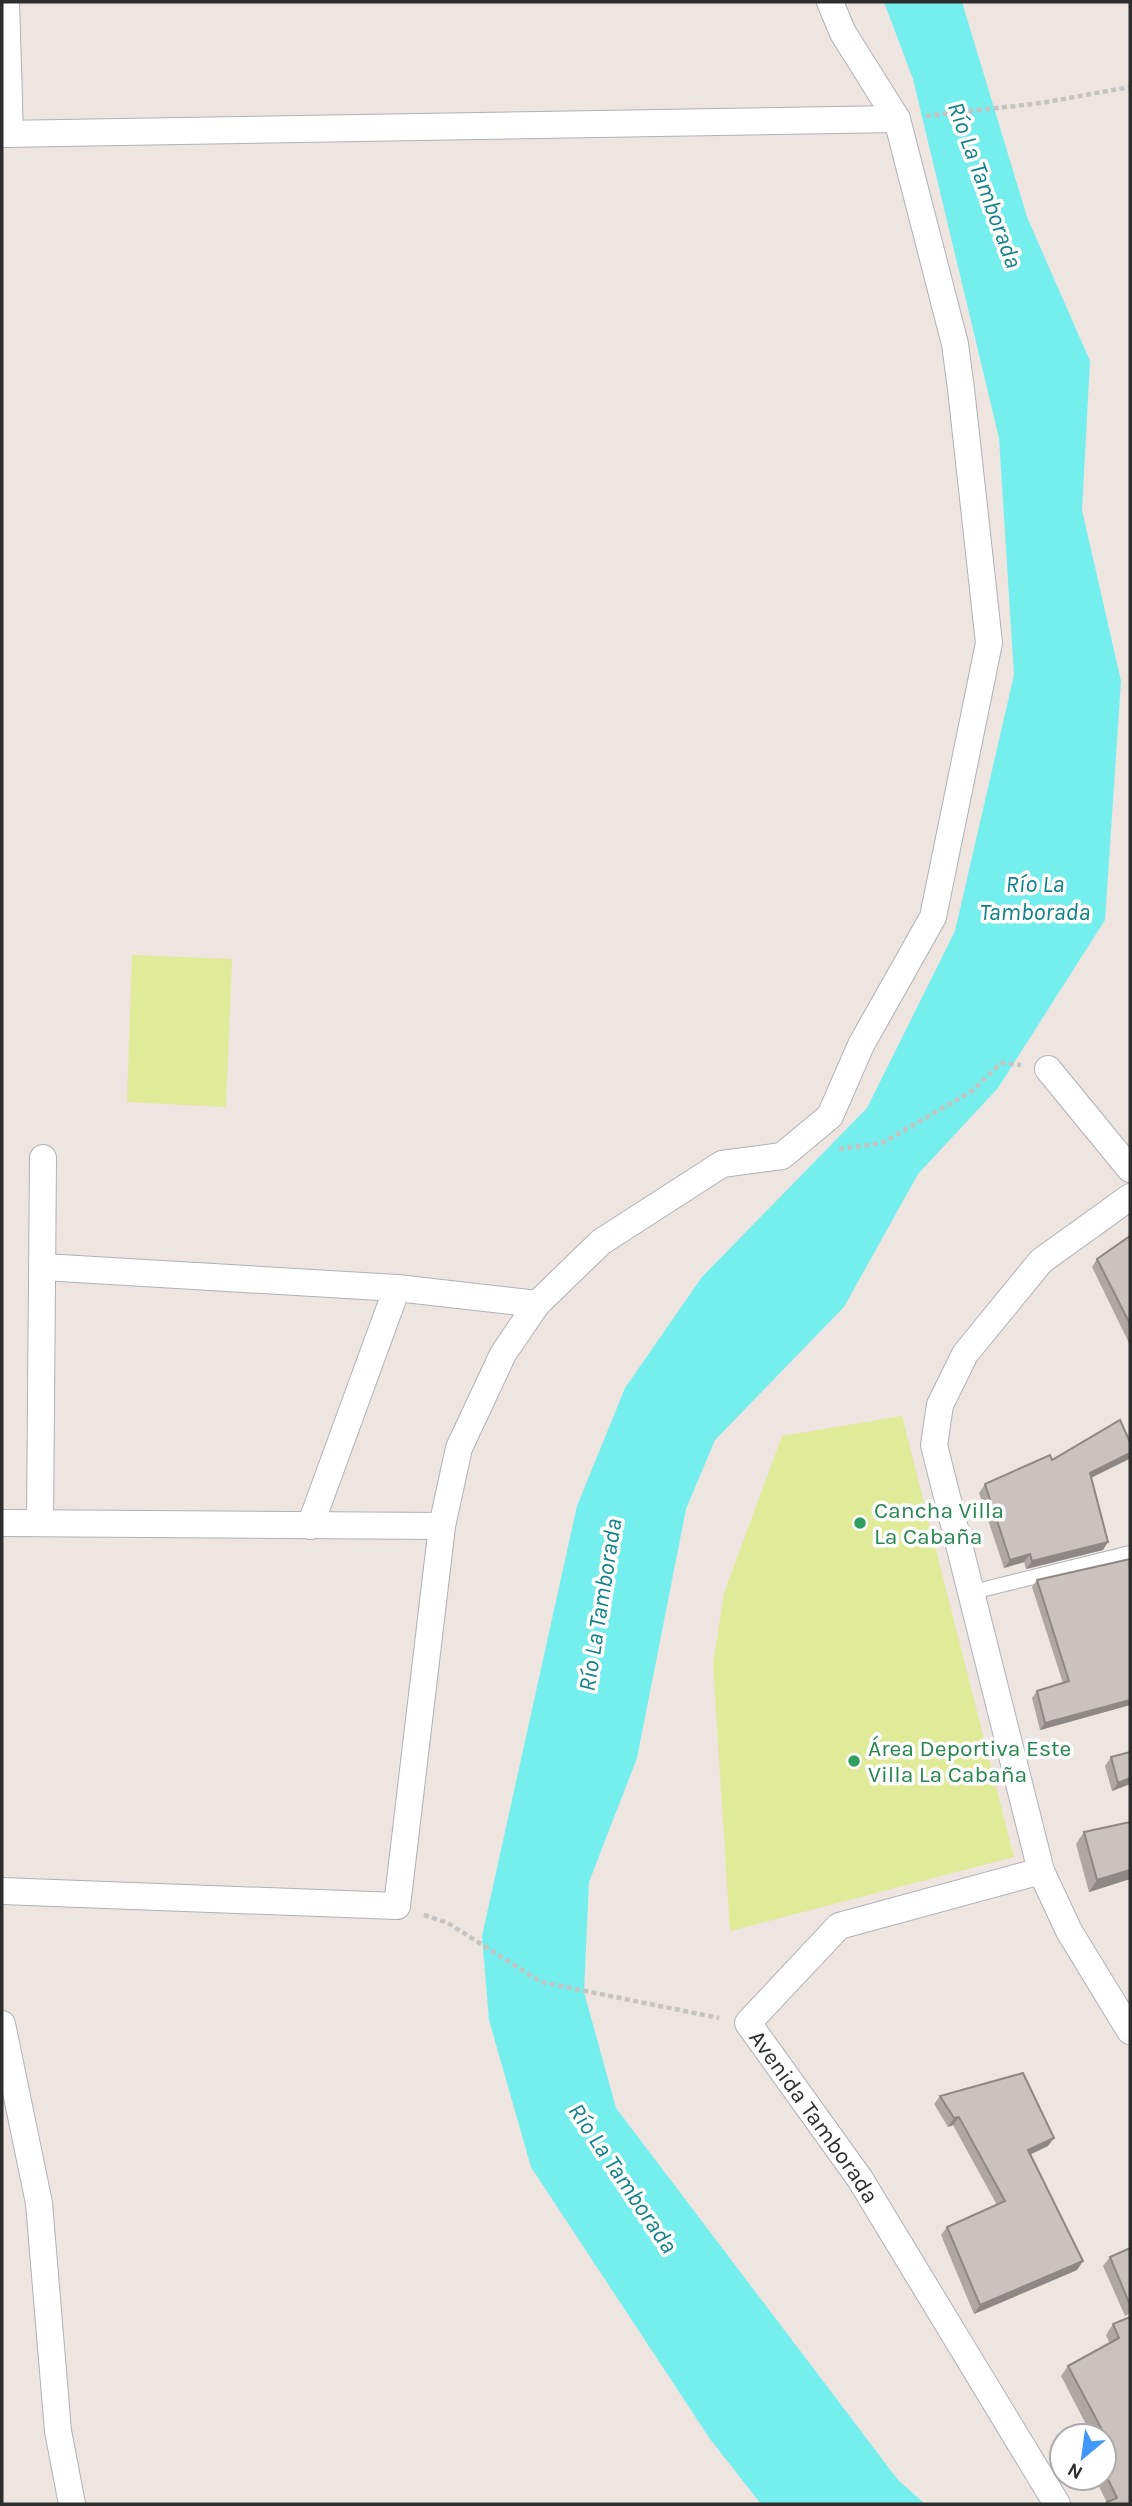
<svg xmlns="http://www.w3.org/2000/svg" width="1132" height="2506" font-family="Karla,sans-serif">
<rect width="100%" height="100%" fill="#eee4e0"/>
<!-- pitch -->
<g fill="#dfeb99">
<polygon points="132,955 232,959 226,1107 127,1102"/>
<polygon points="902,1416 1014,1857 730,1931 713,1665 724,1593 782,1436"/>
</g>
<!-- water -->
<polygon fill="#74efee" points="884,2 962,2 1027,217 1090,361 1082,510 1121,681 1105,920 998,1088 918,1174 844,1307 715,1440 686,1509 637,1758 589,1882 584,1992 616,2108 898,2480 925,2504 761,2504 710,2439 531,2167 489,2020 482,1936 577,1506 625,1388 702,1277 867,1108 955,931 1014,675 999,438 913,79"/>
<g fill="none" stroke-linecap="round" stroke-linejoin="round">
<defs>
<polyline id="service" points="969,1593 1130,1553"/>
<g id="minor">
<polyline points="6,2 10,134"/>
<polyline points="2,134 897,119"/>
<polyline points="1048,1069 1130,1169"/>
<polyline points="1130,1197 1041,1261 965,1354 940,1405 934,1445 1041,1871 1069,1931 1130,2031"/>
<polyline points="43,1267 397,1288 537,1304"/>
<polyline points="2,1523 442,1526"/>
<polyline points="40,1523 43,1158"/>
<polyline points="310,1526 397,1288"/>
<path id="s1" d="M1041,1871L839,1926L748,2023L860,2179L1057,2504"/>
<polyline points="2,1891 397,1906 442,1526 459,1448 503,1354 537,1304 601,1242 722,1164 782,1156 830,1116 861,1045 933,917 989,643 961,389 955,344 897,119 843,33 830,2"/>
<polyline points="2,2024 39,2203 58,2431 72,2504"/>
</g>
</defs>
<!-- service casing -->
<use href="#service" stroke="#adb2b9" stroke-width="16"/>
<!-- minor casing -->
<use href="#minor" stroke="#adb2b9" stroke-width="28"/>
<!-- path -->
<g stroke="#c4c4c4" stroke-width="4.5" stroke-dasharray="5 3.5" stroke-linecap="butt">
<polyline points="926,116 1041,103 1130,87"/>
<polyline points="839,1149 882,1143 972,1091 1001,1063 1021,1065"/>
<polyline points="424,1915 448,1923 541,1982 719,2018"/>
</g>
<!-- service -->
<use href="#service" stroke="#fff" stroke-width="14"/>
<!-- minor -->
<use href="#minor" stroke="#fff" stroke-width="26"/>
</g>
<!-- wall -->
<g fill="#aea7a3">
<polygon points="1130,1236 1130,1345 1092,1267 1097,1259"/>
<polygon points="1130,1442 1130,1457 1129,1459 1091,1478 1103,1550 1026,1569 1024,1562 1004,1568 979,1493 985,1484 1052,1460"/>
<polygon points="1130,1559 1130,1705 1040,1730 1032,1698 1037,1691 1063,1683 1032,1587 1037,1580"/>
<polygon points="1130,1752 1130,1784 1112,1791 1105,1766 1111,1757"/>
<polygon points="1130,1822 1130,1879 1089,1892 1076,1844 1084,1832"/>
<polygon points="940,2096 1048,2146 1031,2154 1083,2261 1077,2270 974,2314 941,2235 947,2227 997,2205 953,2125 948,2127 934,2104"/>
<polygon points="1130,2248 1130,2313 1125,2316 1103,2266 1110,2257"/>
<polygon points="1130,2317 1130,2504 1106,2504 1107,2503 1095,2478 1104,2478 1104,2436 1092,2436 1061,2376 1068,2366 1110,2344 1106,2335 1113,2324"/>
</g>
<!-- shaded-wall -->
<g fill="#8d8885">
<polygon points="1130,1453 1130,1457 1129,1459 1084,1481 1090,1473"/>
<polygon points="1108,1542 1103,1550 1026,1569 1032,1561"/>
<polygon points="1030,1554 1024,1562 1004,1568 1010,1560"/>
<polygon points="1130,1700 1130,1705 1040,1730 1045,1723"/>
<polygon points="1130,1778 1130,1784 1112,1791 1118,1783"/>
<polygon points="1130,1870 1130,1879 1089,1892 1097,1880"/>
<polygon points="959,2117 953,2125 948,2127 954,2118"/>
<polygon points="1054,2138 1048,2146 1023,2158 1028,2150"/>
<polygon points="1083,2261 1077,2270 974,2314 980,2305"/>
</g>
<!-- building -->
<g fill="#cac2be" stroke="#8d8885" stroke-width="2">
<polygon points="1130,1236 1130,1324 1097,1259"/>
<polygon points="1120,1420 1130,1442 1130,1453 1090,1473 1108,1542 1032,1561 1030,1554 1010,1560 985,1484 1050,1455 1052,1460"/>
<polygon points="1130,1559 1130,1700 1045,1723 1037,1691 1069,1681 1037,1580"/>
<polygon points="1130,1752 1130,1778 1118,1783 1111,1757"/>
<polygon points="1130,1822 1130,1870 1097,1880 1084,1832"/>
<polygon points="1023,2073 1054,2138 1028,2150 1083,2261 980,2305 947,2227 1005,2201 959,2117 954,2118 940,2096"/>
<polygon points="1130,2248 1130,2305 1110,2257"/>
<polygon points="1130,2317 1130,2504 1108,2504 1107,2502 1117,2498 1104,2471 1104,2443 1108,2441 1068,2366 1119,2338 1113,2324"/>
</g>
<!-- markers -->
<g fill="#2e9e5b" stroke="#fff" stroke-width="2.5">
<circle cx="860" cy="1523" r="7"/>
<circle cx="854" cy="1761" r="7"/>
</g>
<g text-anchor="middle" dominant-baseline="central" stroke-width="7" stroke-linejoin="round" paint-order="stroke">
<!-- leisure labels -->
<g font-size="23" fill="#27864d" stroke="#fff" text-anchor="start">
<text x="874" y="1510">Cancha Villa<tspan x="874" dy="26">La Cabaña</tspan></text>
<text x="868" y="1748">Área Deportiva Este<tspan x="868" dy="26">Villa La Cabaña</tspan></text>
</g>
<!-- street labels -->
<g font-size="23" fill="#2d2d2d" stroke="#fff">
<text stroke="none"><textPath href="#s1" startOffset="457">Avenida Tamborada</textPath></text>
</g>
<!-- water labels -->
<g font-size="24" font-style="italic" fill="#0e828b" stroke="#fff">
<text transform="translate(985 185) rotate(70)">Río La Tamborada</text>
<text x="1035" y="884">Río La<tspan x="1035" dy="28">Tamborada</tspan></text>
<text transform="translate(600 1605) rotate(-81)">Río La Tamborada</text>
<text transform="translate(623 2178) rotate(56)">Río La Tamborada</text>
</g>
</g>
<!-- border -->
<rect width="1132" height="2506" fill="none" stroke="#2d2d2d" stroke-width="7"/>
<!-- north arrow -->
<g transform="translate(1083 2457) rotate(209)"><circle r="33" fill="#ffffff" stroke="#ababab" stroke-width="2"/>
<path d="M0-5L12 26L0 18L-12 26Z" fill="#4197fa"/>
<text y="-10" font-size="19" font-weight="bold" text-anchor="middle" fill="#2d2d2d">N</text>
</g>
</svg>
